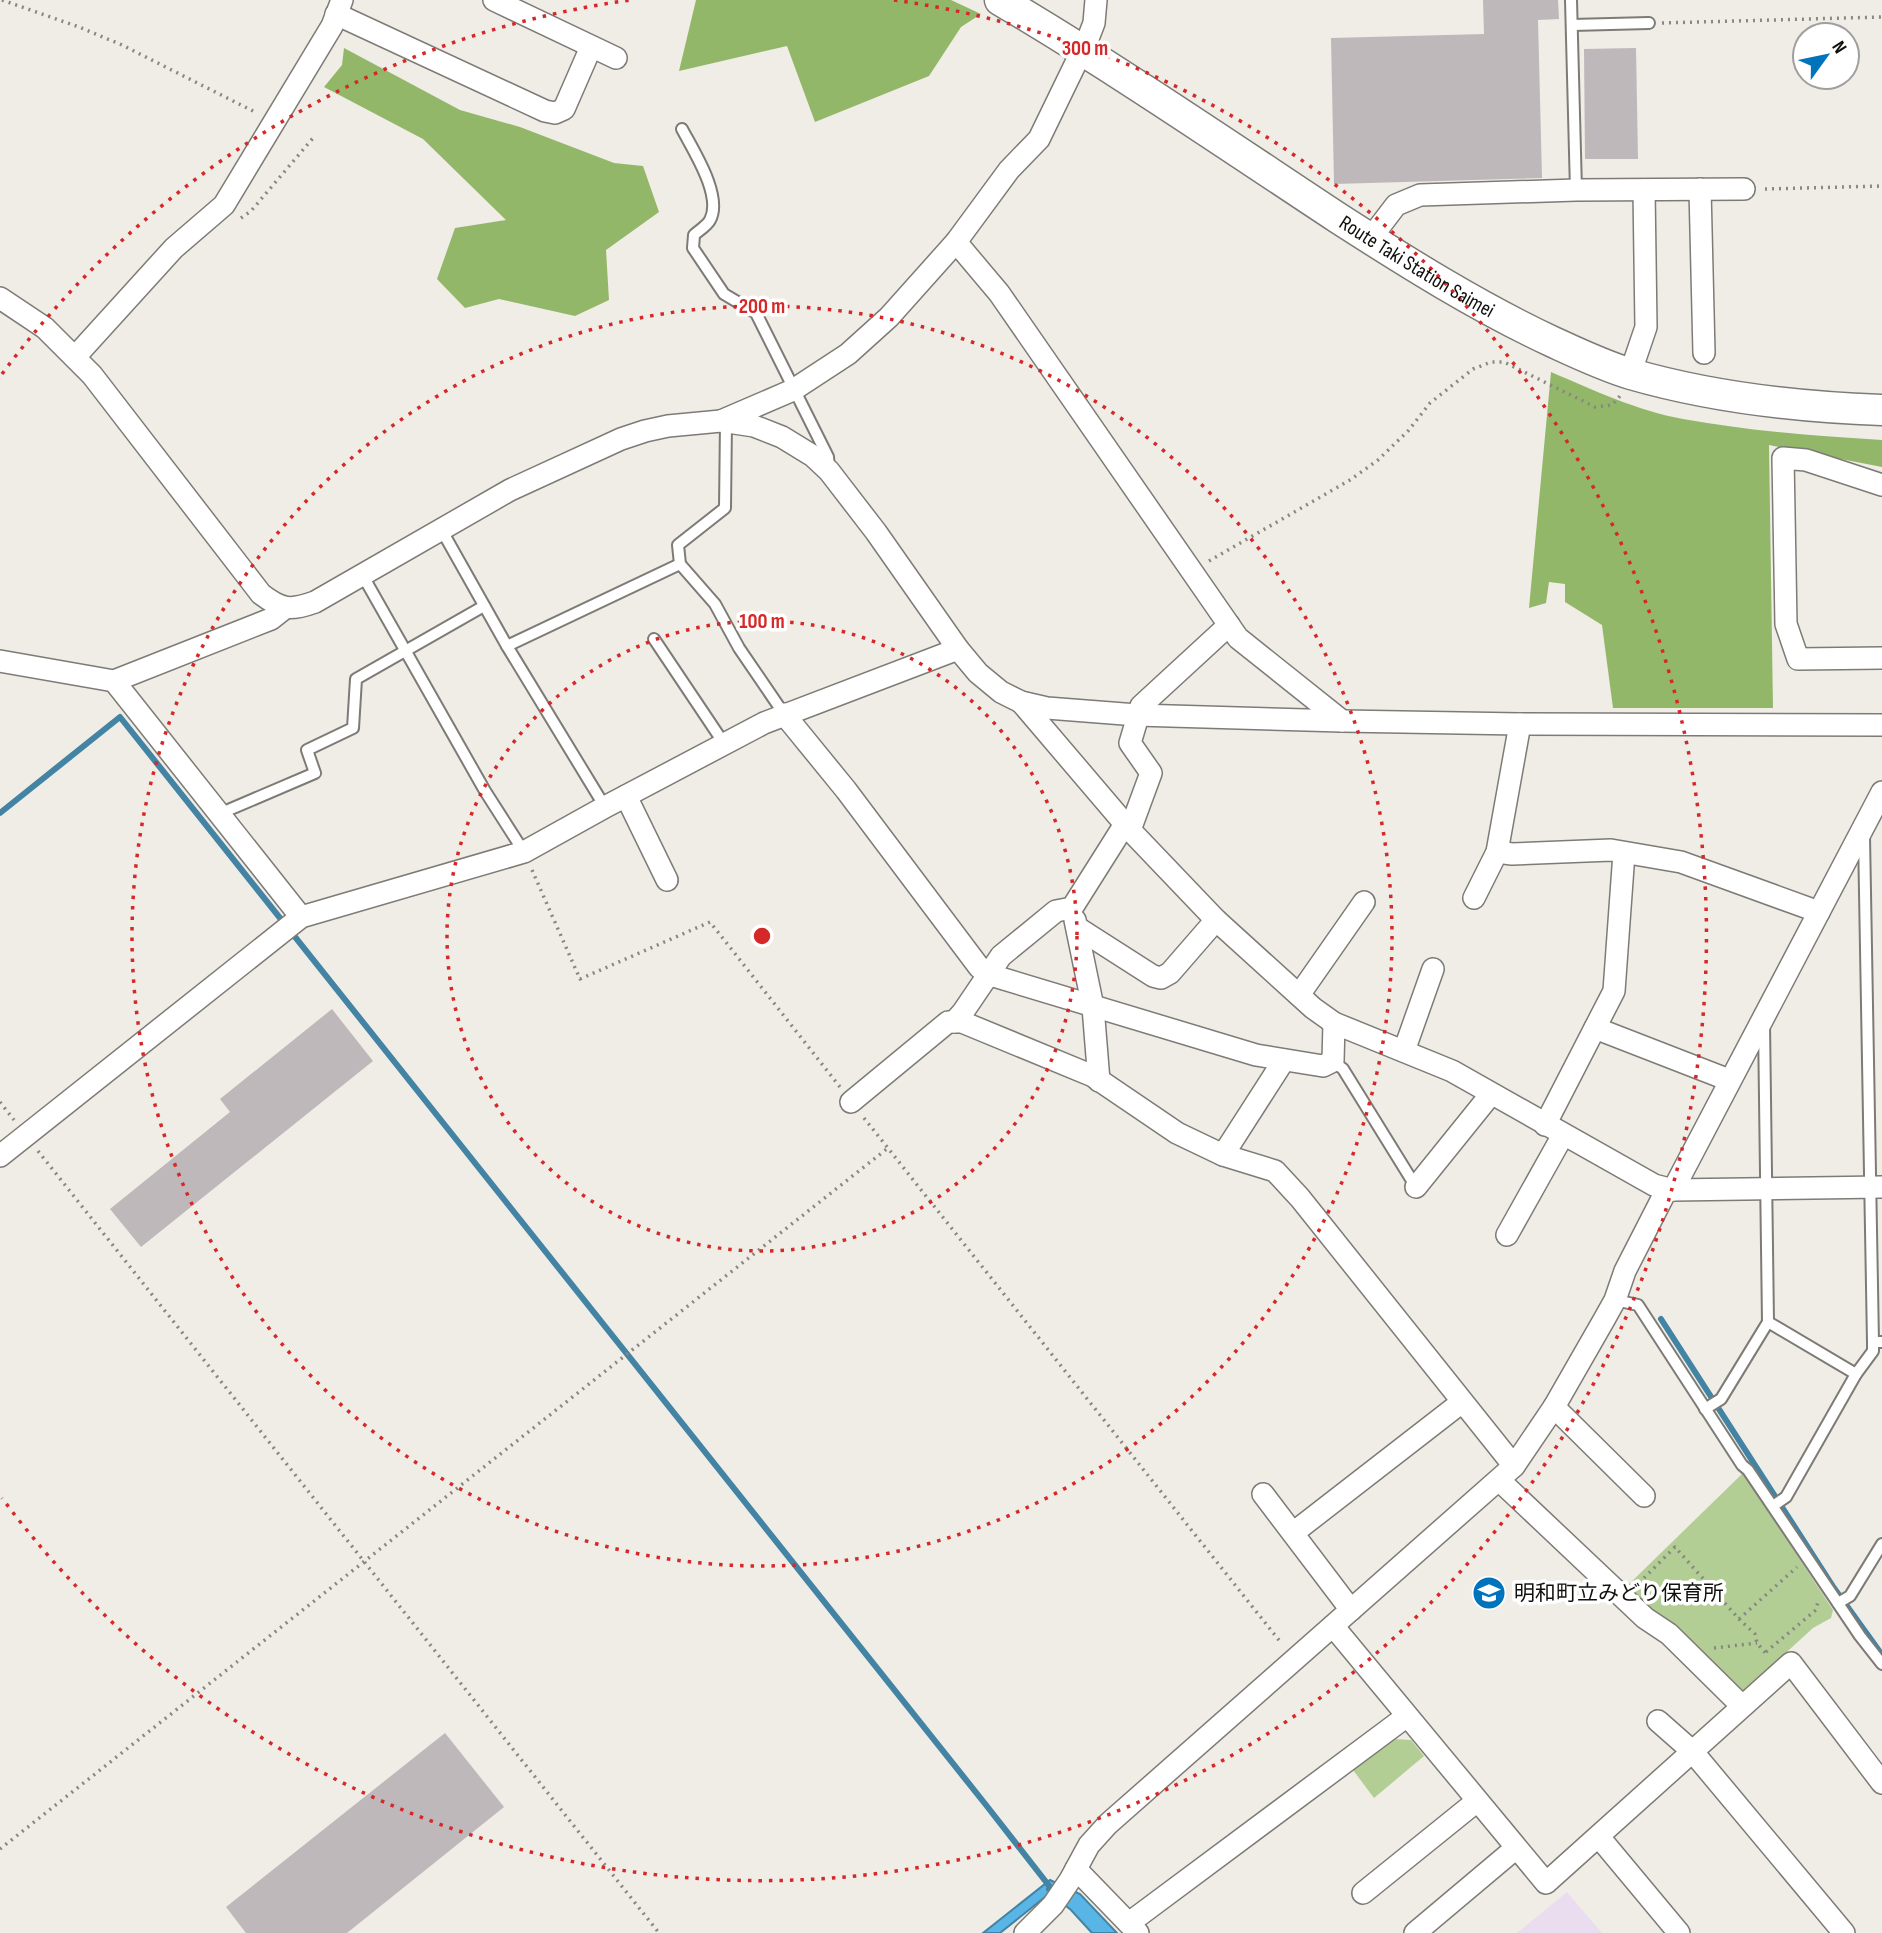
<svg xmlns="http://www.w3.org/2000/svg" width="1882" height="1933" font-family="'Sofia Sans Condensed','Noto Sans JP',sans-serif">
<rect width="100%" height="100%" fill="#f0ece6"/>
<!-- commercial -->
<polygon fill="#ebddf0" points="1567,1892 1602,1933 1517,1933"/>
<!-- green -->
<g fill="#b2ce95">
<polygon points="1743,1473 1833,1610 1831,1618 1813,1628 1741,1694 1627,1586"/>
<polygon points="1393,1739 1411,1740 1424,1756 1374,1798 1353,1770"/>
</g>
<!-- forest -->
<g fill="#93b769">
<polygon points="696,0 951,0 981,14 961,27 929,76 815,122 787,46 679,71"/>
<polygon points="344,48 460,110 520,127 614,163 643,166 659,212 606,250 609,300 575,316 499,299 465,308 437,279 455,228 506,220 423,139 324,87 342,65"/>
<path d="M1551,372C1593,390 1638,411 1683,419C1749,431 1816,436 1882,440V467L1769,445L1773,708H1613L1602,625L1565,602V584L1549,582L1546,603L1529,608Z"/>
</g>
<!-- water -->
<polygon fill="#59b5e6" stroke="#4384a5" stroke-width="2" points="1050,1880 1080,1894 1117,1933 1092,1933 1071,1910 1050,1893 1000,1933 983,1933"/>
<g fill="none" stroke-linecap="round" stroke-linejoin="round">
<!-- stream -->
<g stroke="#4384a5" stroke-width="6">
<polyline points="0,813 120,717 986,1805 1050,1887 1049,1889"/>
<polyline points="1661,1319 1834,1588 1882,1655"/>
</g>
</g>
<!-- building -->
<g fill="#beb8bb">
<polygon points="1483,0 1558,0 1559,19 1538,20 1542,178 1334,184 1331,38 1484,34"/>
<polygon points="1636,48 1638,159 1585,159 1584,49"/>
<polygon points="332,1009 373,1061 141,1247 110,1209 230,1112 220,1099"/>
<polygon points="445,1733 504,1807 347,1933 246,1933 226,1907"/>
</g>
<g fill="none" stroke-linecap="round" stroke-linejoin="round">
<defs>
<g id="service">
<polyline points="1571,0 1576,190"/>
<polyline points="1572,25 1649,23"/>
<path d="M682,129C693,150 723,196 710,220C707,226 698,231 694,235L693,248L724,294L756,313L828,457L829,468"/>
<polyline points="726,422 725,508 678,545 680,564 715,604 739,648 784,714"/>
<polyline points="441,529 507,646 605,807"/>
<polyline points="363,576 485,791 524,852"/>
<polyline points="654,639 725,745"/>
<polyline points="507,646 680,564"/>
<polyline points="219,814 315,773 307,750 353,728 356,679 484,606"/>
<polyline points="1864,836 1873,1342"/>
<polyline points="1333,1061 1343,1069 1416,1187"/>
<polyline points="1615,1300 1638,1305 1742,1465 1748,1470 1860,1636 1882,1664"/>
<polyline points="1768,1322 1856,1374 1873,1351 1873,1342 1882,1342"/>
<polyline points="1705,1409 1721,1399 1768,1322 1764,1024"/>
<polyline points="1773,1506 1786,1497 1856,1374"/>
<polyline points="1838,1603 1850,1596 1882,1544"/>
</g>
<g id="minor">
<polyline points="494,0 616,58"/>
<polyline points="336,14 545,111 555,113 564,109 591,47"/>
<polyline points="1700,189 1704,353"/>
<polyline points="1370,239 1396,205 1420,195 1576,190 1744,189"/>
<polyline points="956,242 999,293 1238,638 1342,721"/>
<path d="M0,298L45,328L92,375L261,594C282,610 290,611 315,602L510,490L621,439L645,431L668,426L721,421L754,426L782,437L813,456L829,471L876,532L958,649L978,673L1001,692L1021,702L1047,708L1137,715L1342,721L1520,724L1882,725"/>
<polyline points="75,357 174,248 224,205 332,26 342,0"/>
<polyline points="1630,374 1646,327 1644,190"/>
<polyline points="721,421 793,390 848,354 889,317 956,242 1009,170 1039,139 1089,36 1094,23 1096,0"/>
<polyline points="1882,485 1806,460 1783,458 1786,624 1798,659 1882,658"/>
<polyline points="0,661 114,681 271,619 285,608"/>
<polyline points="114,681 301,917"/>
<polyline points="1021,702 1130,830 1216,920 1313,1008 1334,1023 1452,1071 1654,1185 1673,1190 1882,1187"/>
<polyline points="784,714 846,790 979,967 987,974 1256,1055 1323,1066 1333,1061 1334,1023"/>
<polyline points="626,796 667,880"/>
<polyline points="1130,830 1151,773 1130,743 1141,706 1229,625"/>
<polyline points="1497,852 1512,854 1611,850 1681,862 1819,912"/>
<polyline points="1474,898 1497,852 1520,724"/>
<polyline points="1075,920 1093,1007 1099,1081"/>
<polyline points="1078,928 1153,976 1161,978 1170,973 1216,920"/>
<polyline points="1299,995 1364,902"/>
<polyline points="954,1022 963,1012 1001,956 1056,911 1072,908 1125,824"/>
<polyline points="1595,1028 1729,1080"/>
<polyline points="1404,1051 1433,969"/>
<polyline points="851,1102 948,1022 962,1022 1093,1076 1177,1133 1223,1155 1275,1171 1300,1198 1514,1466"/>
<polyline points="1545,1125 1614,991 1624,853"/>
<polyline points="1223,1155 1284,1060"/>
<polyline points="0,1156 301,917 524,852 605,807 764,723 958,649"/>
<polyline points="1416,1187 1491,1094"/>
<polyline points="1673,1190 1882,792"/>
<polyline points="1507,1235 1563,1135"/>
<polyline points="1554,1407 1644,1496"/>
<polyline points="1499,1480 1645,1618 1669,1634 1742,1706"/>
<polyline points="1263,1494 1351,1610"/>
<polyline points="1293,1533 1462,1402"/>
<polyline points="1333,1626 1546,1883 1791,1663 1882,1783"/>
<polyline points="1658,1721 1692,1751 1844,1933"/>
<polyline points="1599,1837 1679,1933"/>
<polyline points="1076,1869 1138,1933"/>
<polyline points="1363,1893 1477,1801"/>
<polyline points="1129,1923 1407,1716"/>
<polyline points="1025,1933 1053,1905 1070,1880 1089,1845 1108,1824 1514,1466 1554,1407 1605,1318 1615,1300 1625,1271 1667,1189"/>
<polyline points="1415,1933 1516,1848"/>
</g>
<g id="secondary">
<path id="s1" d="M1000,0C1115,68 1226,144 1338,218C1408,263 1478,307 1553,342C1579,354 1604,366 1631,374C1714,398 1797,407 1882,410"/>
</g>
</defs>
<!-- service casing -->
<use href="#service" stroke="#7e7b76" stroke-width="14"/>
<!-- minor casing -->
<use href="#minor" stroke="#7e7b76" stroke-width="24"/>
<!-- secondary casing -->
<use href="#secondary" stroke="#7e7b76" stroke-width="33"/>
<!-- path -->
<g stroke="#898782" stroke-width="3.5" stroke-dasharray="2 5" stroke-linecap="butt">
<polyline points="2,0 79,27 122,45 255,112"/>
<polyline points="1662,23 1882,17"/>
<polyline points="1765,189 1882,186"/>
<polyline points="241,218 251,211 313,138"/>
<polyline points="1209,561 1350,480 1378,460 1408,431 1430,403 1473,369 1491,362 1504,362 1595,407 1612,405 1620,396"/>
<polyline points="532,870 580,979 710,922 840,1087"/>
<polyline points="0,1102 14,1120"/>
<polyline points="864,1118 1282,1644"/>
<polyline points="38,1151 659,1933"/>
<polyline points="1639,1583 1675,1547 1739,1619 1755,1634 1757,1643 1768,1656"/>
<polyline points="1739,1619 1797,1567"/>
<polyline points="1714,1648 1757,1643"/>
<polyline points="1766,1652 1816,1610 1818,1602"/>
<polyline points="0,1849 888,1148"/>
</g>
<!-- service -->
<use href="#service" stroke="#fff" stroke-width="10"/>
<!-- minor -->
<use href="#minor" stroke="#fff" stroke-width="21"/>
<!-- secondary -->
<use href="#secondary" stroke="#fff" stroke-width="30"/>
</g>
<!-- distance rings -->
<g fill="none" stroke="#d62828" stroke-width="3.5" stroke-dasharray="3.5 7">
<circle cx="762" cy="936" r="315"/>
<circle cx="762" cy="936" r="630"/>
<path d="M2 374A945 945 0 0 1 630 0M894 0A945 945 0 1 1 2 1498"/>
</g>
<!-- icons -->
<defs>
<symbol id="school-disc" viewBox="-11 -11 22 22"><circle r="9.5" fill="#0073bd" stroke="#fff"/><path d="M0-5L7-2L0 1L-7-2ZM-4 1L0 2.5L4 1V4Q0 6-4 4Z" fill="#fff"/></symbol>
</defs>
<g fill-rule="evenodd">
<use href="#school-disc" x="1470" y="1574" width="38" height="38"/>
</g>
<g text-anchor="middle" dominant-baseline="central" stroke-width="7" stroke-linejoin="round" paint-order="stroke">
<!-- street labels -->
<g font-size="21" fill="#11100e" stroke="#fff">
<text stroke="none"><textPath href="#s1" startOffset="495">Route Taki Station Saimei</textPath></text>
</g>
<!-- poi labels -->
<g font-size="21" fill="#11100e" stroke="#fff" text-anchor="start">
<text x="1514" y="1593">明和町立みどり保育所</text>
</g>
</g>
<circle cx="762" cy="936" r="10" fill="#d62828" stroke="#fff" stroke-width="3.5"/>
<g font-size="21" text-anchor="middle" font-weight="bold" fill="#d62828" stroke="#fff" stroke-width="7" stroke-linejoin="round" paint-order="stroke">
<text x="1085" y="55">300 m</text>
<text x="762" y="313">200 m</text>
<text x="762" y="628">100 m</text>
</g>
<!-- north arrow -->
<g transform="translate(1826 56) rotate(57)"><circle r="33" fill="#ffffff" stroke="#a09f9f" stroke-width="2"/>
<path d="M0-5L12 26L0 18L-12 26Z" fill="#0073bd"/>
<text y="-10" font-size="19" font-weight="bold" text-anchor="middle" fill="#11100e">N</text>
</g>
</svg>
